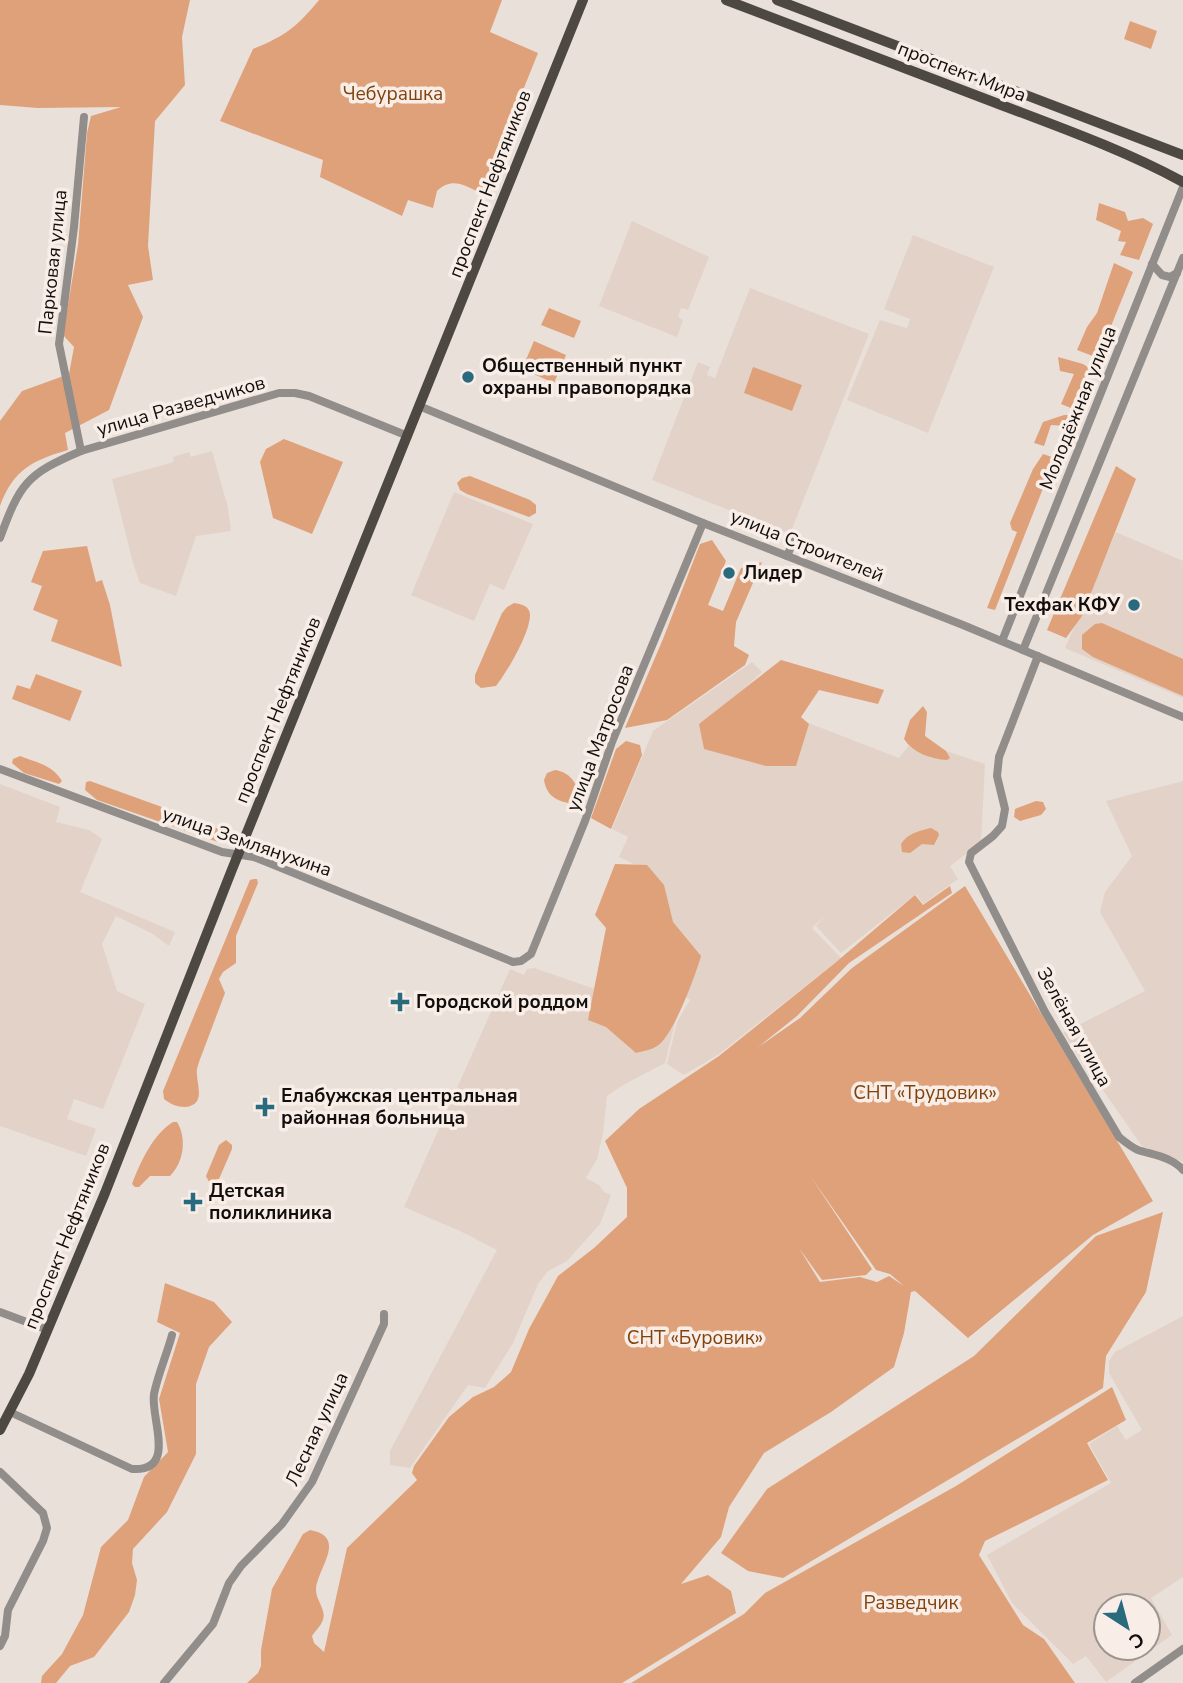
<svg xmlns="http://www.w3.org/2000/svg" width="1183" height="1683" font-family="'Nunito Sans',sans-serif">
<rect width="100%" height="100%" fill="#eae0da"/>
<!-- built -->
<g fill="#e3d2c8" fill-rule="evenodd">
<polygon points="632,221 709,257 688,310 681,308 678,317 683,320 677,337 599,306"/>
<polygon points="913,235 994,267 928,433 847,400 880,320 907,328 910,319 884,309"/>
<polygon points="750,288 869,334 790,534 652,480 698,362 710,367 707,375 715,378"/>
<polygon points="212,451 228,508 231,531 196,536 176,596 140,583 133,563 112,479 174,462 173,457 189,452 191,457"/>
<polygon points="454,492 533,524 504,590 490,584 474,621 411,595"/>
<polygon points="1116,532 1183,561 1183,698 1065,648"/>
<polygon points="752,662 762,672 729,703 744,698 899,758 913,740 985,764 981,843 950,866 958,879 923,904 916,894 841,953 816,926 826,915 812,928 841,958 719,1054 684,1075 667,1064 677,1022 690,1000 677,991 638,866 619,857 628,837 612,829 653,731"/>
<polygon points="1183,781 1183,1162 1142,1146 1063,1033 1145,991 1100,912 1105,892 1132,856 1106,801"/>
<polygon points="0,784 60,807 56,822 89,830 102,839 80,892 175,932 169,946 153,934 116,916 102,944 117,991 145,1004 103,1109 74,1099 67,1119 96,1129 86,1156 0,1126"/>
<polygon points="534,968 595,989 611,999 675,1022 665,1063 623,1085 607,1096 603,1133 597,1159 586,1178 599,1185 604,1192 611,1195 600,1224 567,1261 548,1271 538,1284 513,1343 485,1388 468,1385 410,1468 390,1465 390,1451 497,1250 460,1231 404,1207 510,969 524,975 527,969"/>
<path d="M1183,1316V1577L1151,1598L1172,1635L1106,1682L1086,1656L1073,1664L1012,1603L987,1555L1111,1483L1089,1444L1117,1426L1126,1440L1142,1430L1109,1373V1361L1115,1352ZM1106,1606H1148V1648H1106Z"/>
</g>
<!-- green -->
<g fill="#dfa179" fill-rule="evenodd">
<path d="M0,0H190L182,37L185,85L155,121L148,246L153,280L128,285L143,317L109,410L65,433L68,450C33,460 13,470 0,506V421L22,391L69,374L74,347L63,335L78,245L87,133L91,116L121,107L38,108L0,105Z"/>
<path d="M319,0H502L490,32L538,53L515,110L513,122L480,193C464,185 452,177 437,191L433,208L408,200L402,216L320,177L323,160L220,121L253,49C285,36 297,27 319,0Z"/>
<polygon points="1130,21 1157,31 1151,49 1124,39"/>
<polygon points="1099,203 1125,212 1128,221 1143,218 1153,224 1139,260 1120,255 1126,242 1118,241 1121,231 1096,220"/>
<polygon points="1114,263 1133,272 1098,358 1077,350 1087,327 1097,313"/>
<polygon points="549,308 581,321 574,338 541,325"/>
<polygon points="534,341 566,355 554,383 522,369"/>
<polygon points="1058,357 1083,364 1092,370 1076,410 1061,404 1074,374 1060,371"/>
<polygon points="753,367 802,385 792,411 744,393"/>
<polygon points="1064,415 1073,415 1066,426 1051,425 1044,446 1034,443 1043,422"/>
<polygon points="284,439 343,462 312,534 273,518 260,462 266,449"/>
<polygon points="1043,454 1055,458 995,610 987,608 1017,532 1012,530 1010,523 1033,469"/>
<polygon points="1116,466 1136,479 1082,616 1066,638 1047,630"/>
<polygon points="470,476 530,500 536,505 536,513 529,517 467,494 460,490 457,483 462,478"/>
<polygon points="712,540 726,561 708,605 723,611 741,568 762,562 736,622 734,646 749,655 745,665 667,720 625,728 663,639 700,544"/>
<polygon points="87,546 96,582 102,580 110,605 122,667 51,641 58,620 33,610 42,586 31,582 43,551"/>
<path d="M514,603C521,604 530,606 530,615C530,633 507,672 496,686L481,688L475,683V675L502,613L507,607Z"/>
<polygon points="1102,623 1183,659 1183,696 1093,657 1082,649 1082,635 1095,624"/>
<polygon points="781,660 884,690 878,704 819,690 801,717 809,724 796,766 766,766 704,749 699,724"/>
<polygon points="36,674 82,691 70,721 12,699 17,685 30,689"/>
<path d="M923,706L927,712L925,736L946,751L950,758L947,760C931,759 913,753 904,739L910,720Z"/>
<polygon points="626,741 640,745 642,755 611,829 591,818 616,749"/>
<path d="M20,756C35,762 53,765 62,781L59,784L24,773L12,763L13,759Z"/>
<path d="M555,770C571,772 583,788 575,804C559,802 547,798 544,780L547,773Z"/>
<polygon points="90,781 173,811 194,822 220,829 225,835 226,839 218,842 97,800 85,790 86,782"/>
<polygon points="1036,801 1043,802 1046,809 1041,815 1020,821 1014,817 1015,809"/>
<path d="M931,828L938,832L939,835L934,845L922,844L910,853L902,852L901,844C908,833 919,831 931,828Z"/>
<path d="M615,864L647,865L664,885L673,922L701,956C696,974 673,1037 657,1046C652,1050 642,1051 636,1053L606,1027L588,1020L606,928L595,915Z"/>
<path d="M254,879H257L258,883L236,936V963L223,972L219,979L225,993L199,1062C198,1066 196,1070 197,1074C197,1086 206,1105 185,1107C177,1107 170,1104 164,1099L163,1091L250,880Z"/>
<path d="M950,886L952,893L849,963L797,1016L757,1048L800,1018L852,968L965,886L1153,1201L1093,1235L968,1338L915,1291L911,1292L904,1333L894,1367L831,1412L764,1453L729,1507L721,1537L681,1584L708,1575L731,1591L736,1613L622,1683H247L258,1673L261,1666V1650L272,1589L303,1534L310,1530C349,1537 316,1570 316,1590C316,1601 328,1611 322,1622C320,1627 315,1631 312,1636L314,1643L324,1652L347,1548L417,1480L412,1473L414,1466L449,1417L473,1397L494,1387L511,1372L529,1329L558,1276L594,1248L627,1217V1188L605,1141L639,1109L719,1056L835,963L915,895L923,905ZM811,1177L876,1270L890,1274L904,1286L889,1276L877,1282L860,1277L820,1282L799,1248L822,1280L866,1275L872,1269Z"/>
<path d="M173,1122H177C187,1138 184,1162 170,1176H150L139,1187H135L132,1184C140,1163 153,1134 173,1122Z"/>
<polygon points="226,1140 232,1145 232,1149 219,1179 209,1182 206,1176 219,1145"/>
<polygon points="1163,1212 1146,1292 1106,1356 1103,1388 783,1578 748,1571 721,1553 767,1489 974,1356 1096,1236"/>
<polygon points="165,1283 214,1302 232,1322 209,1347 196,1384 196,1454 167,1512 133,1549 132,1563 137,1580 135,1595 129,1612 94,1657 70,1666 56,1683 41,1683 42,1676 62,1654 83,1615 101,1547 128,1520 144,1477 168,1452 159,1399 180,1333 157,1322"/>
<polygon points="1112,1387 1126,1420 1087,1443 1108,1480 985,1541 979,1555 1023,1625 1044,1639 1075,1683 631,1683 744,1614 765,1593 956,1486"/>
</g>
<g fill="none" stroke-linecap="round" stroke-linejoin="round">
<!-- minor -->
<g stroke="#918d8a" stroke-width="8">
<polyline points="1152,264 1162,275 1170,277 1177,273"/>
<polyline points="419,406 703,523 963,625 1183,717"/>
<polyline points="81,451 59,344 74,227 84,117"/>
<path d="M0,538C20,483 27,474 81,451L279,393H295L309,396L408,436"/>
<polyline points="787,556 794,540"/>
<polyline points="1002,641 1183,187"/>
<polyline points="1023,650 1183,258"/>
<path d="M1038,656L999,757L997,776L1005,809L1002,826L993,836L971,853L969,862L1045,1012L1119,1137C1125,1142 1131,1147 1138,1150C1153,1155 1172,1157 1183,1170"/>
<polyline points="0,769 222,852 254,857 513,962 521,961 531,954 585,821 612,742 703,523"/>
<polyline points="0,1312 48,1330"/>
<path d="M10,1412L132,1469C178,1472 150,1418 154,1394C158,1374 167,1354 172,1335"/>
<polyline points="0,1472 43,1513 47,1528 43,1541 8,1610 5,1636 0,1646"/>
<polyline points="164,1683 213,1624 229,1583 241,1566 282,1524 312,1482 384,1324 384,1314"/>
<polyline points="1135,1683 1183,1649"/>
</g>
<!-- major -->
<g stroke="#4e4843" stroke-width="10">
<path d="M726,0C816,34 906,68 996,103C1059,127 1124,150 1183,182"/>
<polyline points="777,0 1183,155"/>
<polyline points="0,1430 29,1374 105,1193 231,872 583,0"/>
</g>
</g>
<!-- markers -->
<g fill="#2a6a7e" stroke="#f8eee7" stroke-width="2.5">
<circle cx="468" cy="377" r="7"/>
<circle cx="729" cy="573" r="7"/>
<circle cx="1134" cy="605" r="7"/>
<path d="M396.5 991.5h7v7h7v7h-7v7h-7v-7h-7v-7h7z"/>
<path d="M261.5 1096.5h7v7h7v7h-7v7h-7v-7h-7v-7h7z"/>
<path d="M189.5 1191.5h7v7h7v7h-7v7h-7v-7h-7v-7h7z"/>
</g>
<g text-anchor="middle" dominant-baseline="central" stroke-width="7" stroke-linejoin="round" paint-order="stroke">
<!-- street labels -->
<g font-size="19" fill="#120e0c" stroke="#f8eee7">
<text transform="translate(962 72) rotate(21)">проспект Мира</text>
<text transform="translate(490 184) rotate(-69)">проспект Нефтяников</text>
<text transform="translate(53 262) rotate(-84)">Парковая улица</text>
<text transform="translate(181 406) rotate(-16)">улица Разведчиков</text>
<text transform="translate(1078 408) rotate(-68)">Молодёжная улица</text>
<text transform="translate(807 546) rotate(22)">улица Строителей</text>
<text transform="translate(278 710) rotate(-68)">проспект Нефтяников</text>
<text transform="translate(600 738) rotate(-69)">улица Матросова</text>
<text transform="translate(247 842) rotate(19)">улица Землянухина</text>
<text transform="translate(1074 1027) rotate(61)">Зелёная улица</text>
<text transform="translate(67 1236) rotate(-68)">проспект Нефтяников</text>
<text transform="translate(317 1429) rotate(-65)">Лесная улица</text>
</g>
<!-- park labels -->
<g font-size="19" fill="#80420e" stroke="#f8eee7">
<text x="393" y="94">Чебурашка</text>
<text x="925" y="1093">СНТ «Трудовик»</text>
<text x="695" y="1338">СНТ «Буровик»</text>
<text x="911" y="1603">Разведчик</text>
</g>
<!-- poi labels -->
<g font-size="19" font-weight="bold" fill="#120e0c" stroke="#f8eee7" text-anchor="start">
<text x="482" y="366">Общественный пункт<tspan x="482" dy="22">охраны правопорядка</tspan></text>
<text x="743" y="573">Лидер</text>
<text x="1120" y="605" text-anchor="end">Техфак КФУ</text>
<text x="416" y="1002">Городской роддом</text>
<text x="281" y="1096">Елабужская центральная<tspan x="281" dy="22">районная больница</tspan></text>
<text x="209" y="1191">Детская<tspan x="209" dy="22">поликлиника</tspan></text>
</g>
</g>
<!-- north arrow -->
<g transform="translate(1127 1627) rotate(144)"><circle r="33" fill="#f8eee7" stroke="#9c948f" stroke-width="2"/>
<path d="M0-5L12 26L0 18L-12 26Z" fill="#2a6a7e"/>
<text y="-10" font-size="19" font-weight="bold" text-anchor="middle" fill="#120e0c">С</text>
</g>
</svg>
